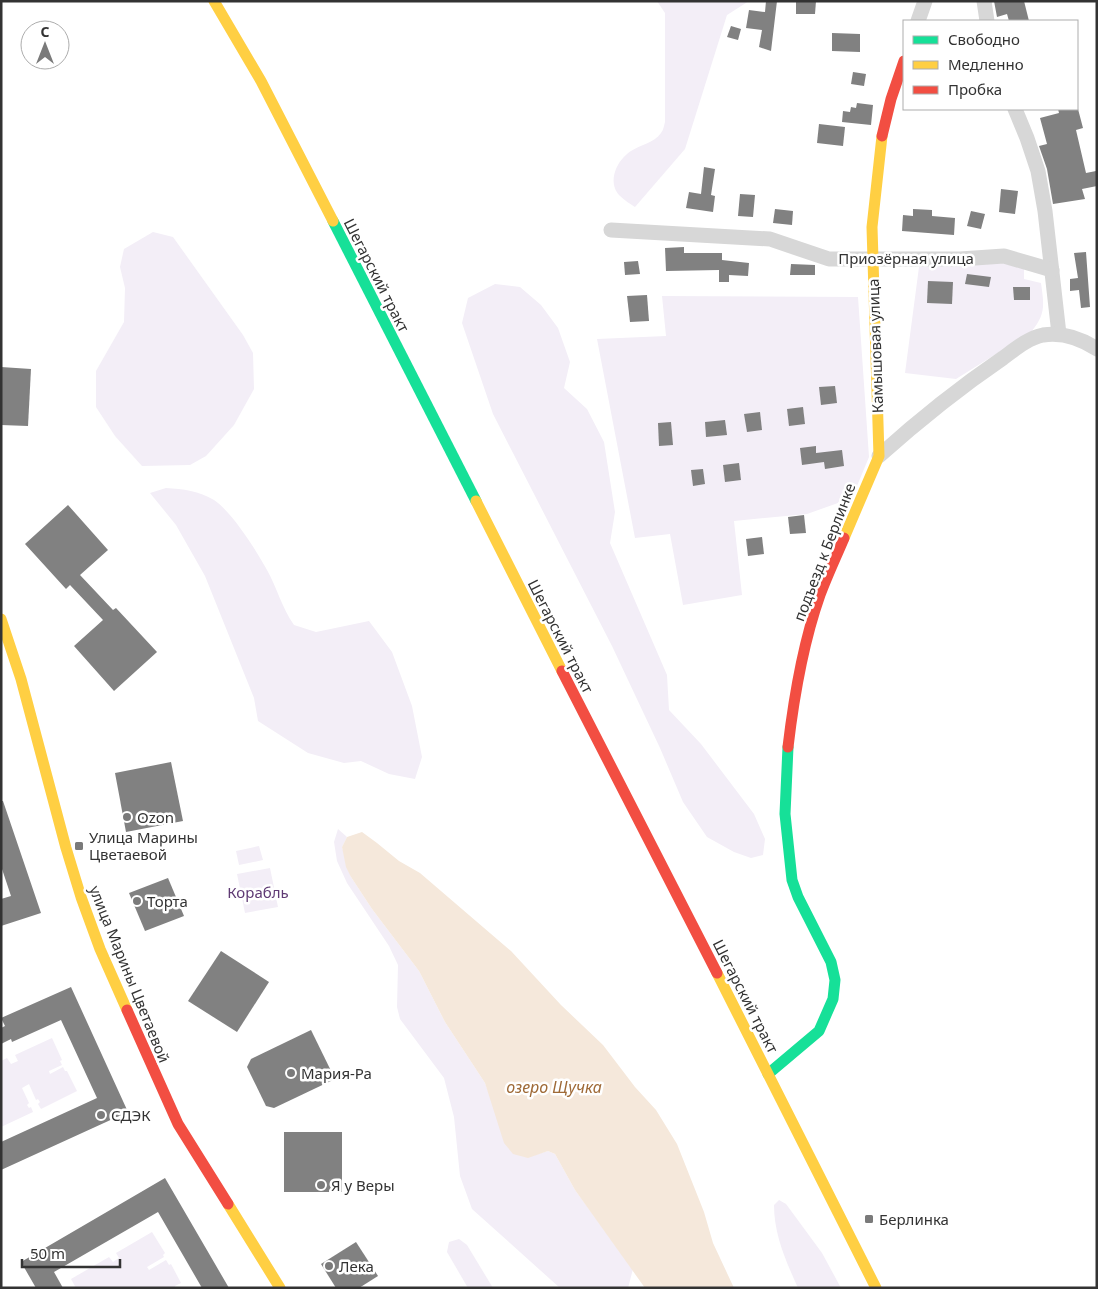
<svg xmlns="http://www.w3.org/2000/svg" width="1098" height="1289" font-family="'Noto Sans',sans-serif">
<rect width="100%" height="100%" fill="#fff"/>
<!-- green -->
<g fill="#f3eef7">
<path d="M657,1H749L727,15L685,149L635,207C630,204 624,200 619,195C607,181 617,160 631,151C640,145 654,143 661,133C663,131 664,126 665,122V13Z"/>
<polygon points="153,232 173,237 243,335 253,353 254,389 234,425 206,456 190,465 142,466 115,436 96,407 96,371 124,322 125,288 120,267 124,249"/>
<path d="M1003,263L1024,268V279L1041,283C1044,305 1046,314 1031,332L956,379L905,373L919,267Z"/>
<polygon points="495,284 520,287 541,305 558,328 570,362 564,388 587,409 604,442 615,512 610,543 667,675 669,710 701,744 754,814 765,839 763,855 751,858 734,852 707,837 683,802 660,748 612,646 493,414 462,323 468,298"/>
<polygon points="662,296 858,297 869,457 852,498 807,514 734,521 742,595 683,605 670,534 635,538 597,339 666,336"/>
<path d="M166,488C183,489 199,491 214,500C232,512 256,550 267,570C277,588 282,608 294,625L316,632L369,621L392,652L412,706L422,757L415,779L389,774L361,761L344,763L308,753L258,721L254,698L205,576L176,525L150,493Z"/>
<polygon points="338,829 347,837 342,847 351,877 372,909 419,971 445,1022 485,1083 494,1107 528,1157 548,1151 555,1154 575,1190 633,1269 628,1288 560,1288 472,1209 460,1176 454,1117 444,1078 400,1019 397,1007 398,965 389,946 347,883 337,861 334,842"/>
<polygon points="259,846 263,860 239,865 236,851"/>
<polygon points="270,868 278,907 245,913 237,874"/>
<polygon points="52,1038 62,1060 60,1061 62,1065 49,1071 50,1074 63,1067 65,1071 67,1071 77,1091 41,1109 38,1104 40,1102 38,1099 36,1100 29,1084 22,1088 29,1103 27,1105 29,1108 31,1107 33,1112 1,1127 1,1061 7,1058 11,1064 18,1061 15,1055"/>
<path d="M779,1200L786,1204L822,1253L841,1288H798C786,1261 774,1235 774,1205Z"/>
<polygon points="152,1232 165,1253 163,1255 164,1257 147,1267 149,1270 166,1260 169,1265 171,1264 181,1283 175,1286 175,1288 76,1288 71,1279 109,1257 113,1262 119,1258 116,1253"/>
<polygon points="459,1239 467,1245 493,1288 468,1288 447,1252 449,1242"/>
</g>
<!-- water -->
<polygon fill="#f5e8db" points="362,832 377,843 399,861 420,873 511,951 561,1005 603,1045 635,1087 656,1110 677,1144 704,1212 713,1243 734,1288 645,1288 575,1190 555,1154 548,1151 528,1158 513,1154 504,1143 485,1083 445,1022 419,971 372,909 351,877 346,867 342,847 347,837"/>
<!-- building -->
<g fill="#818181">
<polygon points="766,1 777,1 771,51 759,47 762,30 746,28 749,10 765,12"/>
<polygon points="796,1 816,1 815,14 796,14"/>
<polygon points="994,1 1024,1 1029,21 1009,21 1007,14 997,17"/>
<polygon points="731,26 741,29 738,40 727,37"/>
<polygon points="832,33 860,34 860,52 832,51"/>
<polygon points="853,72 866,74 864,86 851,84"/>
<polygon points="857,103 873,105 871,125 842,122 843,111 850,112 851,107 856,108"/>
<polygon points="1058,109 1078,109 1083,128 1076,130 1086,173 1096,171 1097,186 1082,189 1085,199 1053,204 1047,169 1039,146 1047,144 1040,118 1059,113"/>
<polygon points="819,124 845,127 843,146 817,143"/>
<polygon points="704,167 715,169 711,195 715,196 713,212 686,208 689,192 701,194"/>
<polygon points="1001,189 1018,191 1015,214 999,212"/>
<polygon points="740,194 755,195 753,217 738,216"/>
<polygon points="775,209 793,211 792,225 773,223"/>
<polygon points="913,209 932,210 932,216 955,218 954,235 902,231 903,215 913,216"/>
<polygon points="971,211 985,214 981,229 967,226"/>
<polygon points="684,247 684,253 722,253 722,260 749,263 748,276 729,275 729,282 719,282 719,270 666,271 665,248"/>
<polygon points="1086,252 1090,307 1081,308 1079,290 1070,291 1070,279 1078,278 1074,253"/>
<polygon points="638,261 640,274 625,275 624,262"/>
<polygon points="791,264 815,265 815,275 790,275"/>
<polygon points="967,274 991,277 989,287 965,284"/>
<polygon points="928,281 953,282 952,304 927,303"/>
<polygon points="1013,287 1030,287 1030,300 1014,300"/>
<polygon points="647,295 649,321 630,322 627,296"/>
<polygon points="1,367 31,369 28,426 1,425"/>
<polygon points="835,386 837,403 821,405 819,387"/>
<polygon points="803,407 805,424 789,426 787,409"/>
<polygon points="760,412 762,430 747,432 744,414"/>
<polygon points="725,420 727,435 706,437 705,422"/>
<polygon points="671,422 673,445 659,446 658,423"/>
<polygon points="816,446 816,453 842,450 844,466 825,469 824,462 802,465 800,448"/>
<polygon points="739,463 741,480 725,482 723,465"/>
<polygon points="703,469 705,484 693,486 691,470"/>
<polygon points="68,505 108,550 80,575 113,610 116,608 157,652 114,691 74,646 103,620 70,585 66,589 25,544"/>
<polygon points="804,515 806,533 790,534 788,517"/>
<polygon points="762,537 764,554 748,556 746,539"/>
<polygon points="171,762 183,821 126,832 115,773"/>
<polygon points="1,801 3,801 41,913 1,926 1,899 11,896 1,866"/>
<polygon points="168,878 184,916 145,931 129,893"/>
<polygon points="221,951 269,982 237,1032 188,1001"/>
<polygon points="71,987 128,1112 1,1170 1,1142 97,1098 61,1020 12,1042 11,1039 1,1044 1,1028 5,1026 1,1018"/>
<polygon points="311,1030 335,1079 274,1108 266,1106 247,1067 251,1059"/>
<rect x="284" y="1132" width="58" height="60"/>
<polygon points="165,1178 229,1288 202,1288 158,1212 54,1272 63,1288 36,1288 21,1262"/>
<polygon points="356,1242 378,1276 359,1288 336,1288 321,1264"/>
</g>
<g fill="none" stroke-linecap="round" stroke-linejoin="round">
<!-- street -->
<g stroke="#d7d7d7" stroke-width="15">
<polyline points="984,1 987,21"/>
<polyline points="918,21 925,1"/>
<polyline points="1015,109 1027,138 1038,171 1045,211 1059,334"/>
<polyline points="611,230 770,239 829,259 960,259 1004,256 1052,270"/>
<path d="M879,456C918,421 959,388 1003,358C1014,350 1028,338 1043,335C1062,332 1080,338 1097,349"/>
</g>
<!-- fast -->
<g stroke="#16e098" stroke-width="11">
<polyline points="333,221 476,501"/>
<polyline points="768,1074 819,1031 833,999 835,980 831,962 798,897 792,880 785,814 788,747"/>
</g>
<!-- slow -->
<g stroke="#ffcf43" stroke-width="11">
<polyline points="214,1 261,81 333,221"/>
<polyline points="476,501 562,671"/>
<polyline points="844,538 879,456 872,227 882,136"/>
<polyline points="1,619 21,679 66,848 81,897 100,949 127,1010"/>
<polyline points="717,973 876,1288"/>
<polyline points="228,1204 280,1288"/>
</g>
<!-- jam -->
<g stroke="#f24e42" stroke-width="11">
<polyline points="882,136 891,99 904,61"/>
<polyline points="562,671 717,973"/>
<path d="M788,747C794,696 803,643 820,595C827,576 836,557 844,538"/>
<polyline points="127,1010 178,1124 228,1204"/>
</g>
</g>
<!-- markers -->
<g fill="#7a7a7a" stroke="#fff" stroke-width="2">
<circle cx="127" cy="817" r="5"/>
<rect x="74" y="841" width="10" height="10" rx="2.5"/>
<circle cx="137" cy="901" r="5"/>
<circle cx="291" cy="1073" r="5"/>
<circle cx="101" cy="1115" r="5"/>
<circle cx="321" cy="1185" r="5"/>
<rect x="864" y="1214" width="10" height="10" rx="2.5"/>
<circle cx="329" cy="1266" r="5"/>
</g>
<g text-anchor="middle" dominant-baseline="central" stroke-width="5" stroke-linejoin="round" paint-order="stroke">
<!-- street labels -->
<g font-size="15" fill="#333" stroke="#fff">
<text x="906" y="258">Приозёрная улица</text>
<text transform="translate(377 275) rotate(63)">Шегарский тракт</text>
<text transform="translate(875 346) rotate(-92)">Камышовая улица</text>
<text transform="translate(824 552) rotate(-69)">подъезд к Берлинке</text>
<text transform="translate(561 636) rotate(63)">Шегарский тракт</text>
<text transform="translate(130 974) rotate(68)">улица Марины Цветаевой</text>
<text transform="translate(746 996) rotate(63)">Шегарский тракт</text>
</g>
<!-- poi labels -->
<g font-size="15" fill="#333" stroke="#fff" text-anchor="start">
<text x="137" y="817">Ozon</text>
<text x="89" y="837">Улица Марины<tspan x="89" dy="17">Цветаевой</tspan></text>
<text x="147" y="901">Торта</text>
<text x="301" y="1073">Мария-Ра</text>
<text x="111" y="1115">СДЭК</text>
<text x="331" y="1185">Я у Веры</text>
<text x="879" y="1219">Берлинка</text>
<text x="339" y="1266">Лека</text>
</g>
<!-- park labels -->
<g font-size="15" fill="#5f3a74" stroke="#fff">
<text x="258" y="892">Корабль</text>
</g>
<!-- water labels -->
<g font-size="16" font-style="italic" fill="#9f6a37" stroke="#fff">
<text x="554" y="1087">озеро Щучка</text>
</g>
</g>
<!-- border -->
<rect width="1098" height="1289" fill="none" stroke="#333333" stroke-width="5"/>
<!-- legend -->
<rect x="903" y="20" width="175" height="90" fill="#ffffff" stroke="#adadad"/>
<rect x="913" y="36" width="25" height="8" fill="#16e098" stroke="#adadad"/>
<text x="948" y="45" font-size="15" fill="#333333">Свободно</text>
<rect x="913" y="61" width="25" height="8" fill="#ffcf43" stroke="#adadad"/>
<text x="948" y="70" font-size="15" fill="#333333">Медленно</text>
<rect x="913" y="86" width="25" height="8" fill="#f24e42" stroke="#adadad"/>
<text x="948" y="95" font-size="15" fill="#333333">Пробка</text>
<!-- north arrow -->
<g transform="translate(45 45)"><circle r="24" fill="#ffffff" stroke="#adadad"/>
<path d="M0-4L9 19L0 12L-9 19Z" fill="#7a7a7a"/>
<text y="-8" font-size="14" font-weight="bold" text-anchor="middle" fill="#333333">С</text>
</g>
<!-- scale -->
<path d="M22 1259v8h98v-8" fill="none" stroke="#333333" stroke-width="2.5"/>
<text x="30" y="1259" font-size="15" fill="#333333" stroke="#ffffff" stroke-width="4" paint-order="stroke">50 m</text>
</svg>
